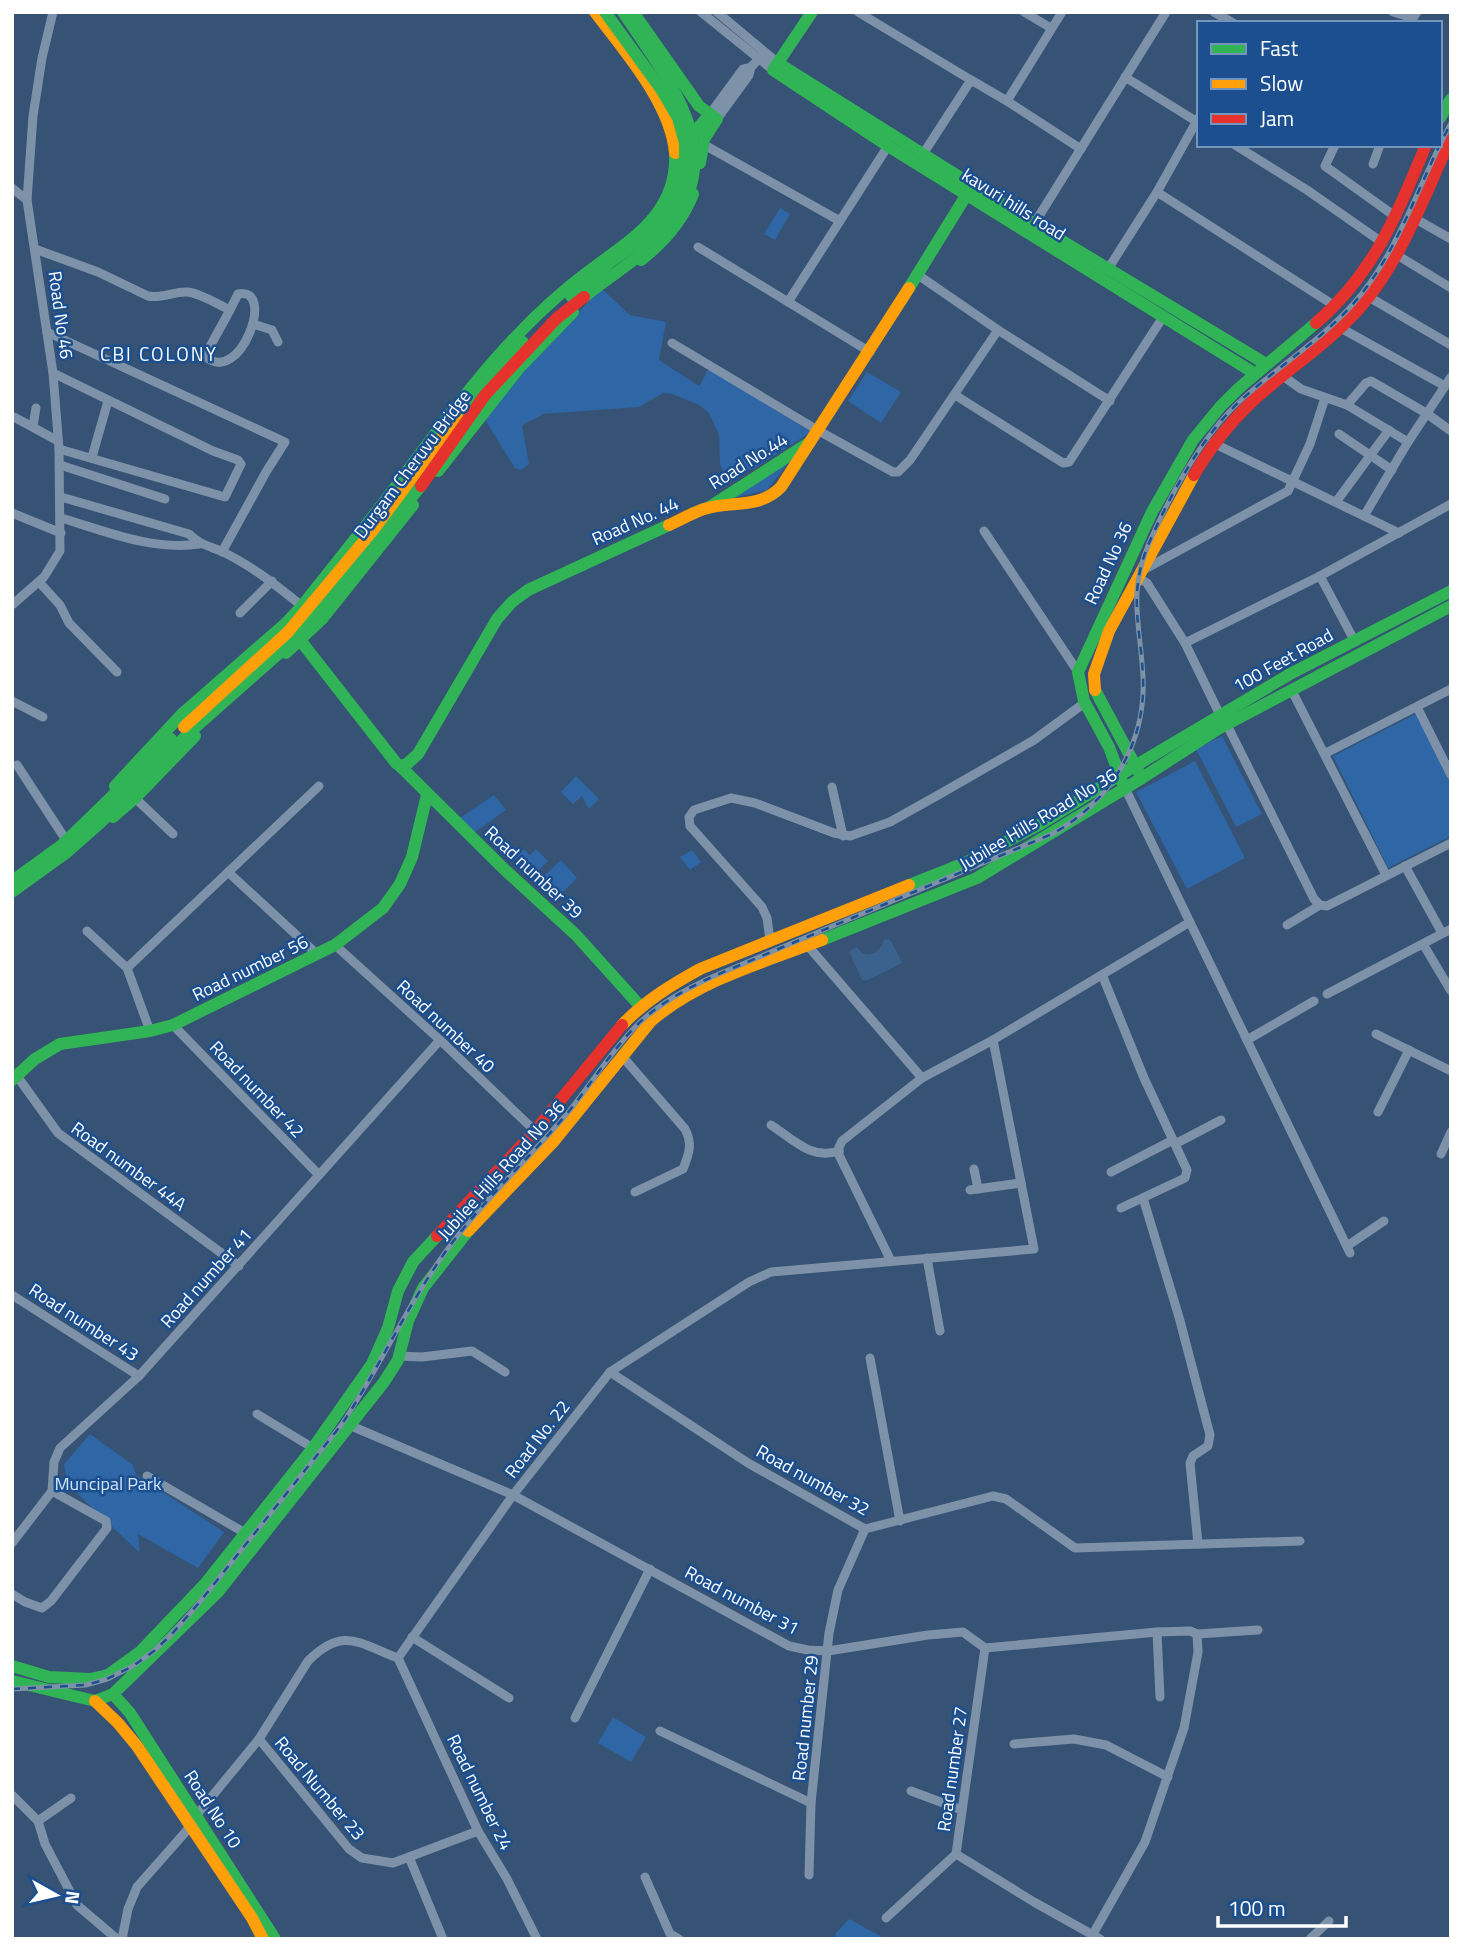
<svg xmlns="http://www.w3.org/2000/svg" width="1463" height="1951" font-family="'Titillium Web',sans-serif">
<rect width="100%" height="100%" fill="#365274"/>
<!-- green -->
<g fill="#2f66a5">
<polygon points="780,208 790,214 775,240 764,234"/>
<path d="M601,288L630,315L666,322L659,360L699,386L709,369L811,432L755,468L728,475L724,473L720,465L719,435L709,413L699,405L672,394L663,393L639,407L543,414C536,420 528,420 522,426L529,464L521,470L515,468L482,415Z"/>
<polygon points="867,372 901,392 881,423 848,401"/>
<polygon points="792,458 767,490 728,499"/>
<polygon points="1416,714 1451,785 1451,836 1388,868 1333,756"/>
<polygon points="1222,736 1262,814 1236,827 1196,749"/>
<polygon points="1195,761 1245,858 1187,889 1136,792"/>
<polygon points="576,776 599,799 589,809 582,796 573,804 561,792"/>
<polygon points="494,795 506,810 475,832 460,818"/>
<polygon points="524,849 530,855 536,849 548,861 532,877 515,859"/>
<polygon points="692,850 701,862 690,870 680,857"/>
<polygon points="561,860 577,878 558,897 541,879"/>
<polygon points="90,1434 133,1465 136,1475 224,1532 198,1568 138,1534 140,1553 67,1484 64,1464"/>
<polygon points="613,1717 646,1737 631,1762 598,1743"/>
<polygon points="849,1919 886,1939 835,1939 836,1933"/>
</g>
<!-- water -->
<path fill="#3b618d" d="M888,939L891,941L902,963L866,981L862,980L849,951L857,947L862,953C874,957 880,951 884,940Z"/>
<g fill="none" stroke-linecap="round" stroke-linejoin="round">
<!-- street -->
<g stroke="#7d92a8" stroke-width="9">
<polyline points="701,12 773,70"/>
<polyline points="717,12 778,63"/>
<polyline points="858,12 971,80"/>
<polyline points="1024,12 1051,28"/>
<polyline points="1214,12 1233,23"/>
<polyline points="1393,12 1413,18 1417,12"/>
<polyline points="1125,77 1199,123"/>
<polyline points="1007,101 1081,149"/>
<polyline points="710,114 743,69 751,67 765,53"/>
<polyline points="717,119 749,75 751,67"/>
<polyline points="701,143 840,221"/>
<polyline points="1235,145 1307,190 1383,243"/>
<polyline points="1335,145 1325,166 1396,217"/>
<polyline points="923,154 971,80 1007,101 1062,12"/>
<polyline points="1373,164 1380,145"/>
<polyline points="12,188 27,200"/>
<polyline points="1157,192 1335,306"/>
<polyline points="1414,218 1451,239"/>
<polyline points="1034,224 1166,12"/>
<polyline points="698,247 870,352"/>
<path d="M35,249L98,272L148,296C162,299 174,291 188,292C202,294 217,304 230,310L207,352L205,356C240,388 277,285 238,294L230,310"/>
<polyline points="1397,255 1451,288"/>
<polyline points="1108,269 1157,192 1199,117"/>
<polyline points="918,275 998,330 1110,401"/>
<polyline points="1369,297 1451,345"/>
<polyline points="788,302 888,146"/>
<polyline points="253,324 272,330 278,342"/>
<polyline points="1339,327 1445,386"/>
<polyline points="47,332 285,442 266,472 222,552"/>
<polyline points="672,343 819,431 893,472 898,472 910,460 998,330"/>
<polyline points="53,373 213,451 238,460 241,464 225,497 59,449"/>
<polyline points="1283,376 1301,389 1347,405 1408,442"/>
<polyline points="955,395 1063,463 1069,462 1163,317"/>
<polyline points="1347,405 1366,383 1371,381 1426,413 1451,431"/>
<polyline points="14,417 58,441"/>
<polyline points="33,426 36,408"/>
<polyline points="1339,434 1392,470"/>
<polyline points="1213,443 1399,533"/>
<polyline points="92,457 108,401"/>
<polyline points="60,465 165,499"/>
<path d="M61,497L189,534C200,545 210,546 223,552C252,566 277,586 302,606"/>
<polyline points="1336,502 1389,430"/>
<polyline points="12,513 61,533"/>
<polyline points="1364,516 1408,442 1451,377"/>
<path d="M61,518C105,531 152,551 199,544"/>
<polyline points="984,531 1078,672"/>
<polyline points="1145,569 1288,491 1310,444 1325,398"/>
<polyline points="1320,576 1354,640"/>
<polyline points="1139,578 1147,583 1185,643 1220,715"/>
<polyline points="39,582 60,605 69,623 117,672"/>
<polyline points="12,605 44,577 60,551 59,449 53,373 27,200 33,116 42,58 53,12"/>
<polyline points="240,613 272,581"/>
<polyline points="1185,643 1320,576 1451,504"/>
<polyline points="1292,691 1386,875"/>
<polyline points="12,701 43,717"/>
<polyline points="1417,707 1451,775"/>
<polyline points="1227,725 1314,899 1320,905 1327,906 1451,843"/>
<polyline points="1326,753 1451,689"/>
<polyline points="17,765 64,837"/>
<polyline points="832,787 843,836"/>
<polyline points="1125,788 1350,1253"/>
<polyline points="135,798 173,834"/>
<polyline points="1405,866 1442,933"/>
<polyline points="228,872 318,955"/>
<polyline points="1287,925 1320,905"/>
<polyline points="87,931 127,968"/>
<polyline points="770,940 767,918 762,907 690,826 689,817 694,810 731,798 755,803 834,833 850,836 890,822 940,794 1034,740 1083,704"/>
<polyline points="1423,944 1451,991"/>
<polyline points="335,945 440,1040 535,1131"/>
<polyline points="808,946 922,1078 993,1040 1190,922"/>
<polyline points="1103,977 1144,1078 1187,1170 1185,1178 1121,1208"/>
<polyline points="1327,994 1451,929"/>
<polyline points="173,1025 319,1175"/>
<polyline points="150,1031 127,968 319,786"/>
<polyline points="1376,1034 1451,1071"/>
<polyline points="1247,1040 1314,1001"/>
<path d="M622,1056L685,1129C693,1144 689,1154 683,1169L635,1192"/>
<polyline points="17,1076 58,1133 239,1266"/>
<polyline points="1378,1112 1409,1050"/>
<path d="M771,1125C794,1140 811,1160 839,1151"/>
<polyline points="1175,1144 1221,1120"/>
<polyline points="1441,1154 1451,1132"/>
<polyline points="974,1169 978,1189"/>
<polyline points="1111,1172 1173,1140"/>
<polyline points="970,1190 1021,1183"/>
<polyline points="1143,1198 1179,1317 1210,1435 1208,1446 1193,1456 1190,1463 1198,1544"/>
<polyline points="1347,1246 1384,1221"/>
<polyline points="927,1258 940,1331"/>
<polyline points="891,1261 839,1155 839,1147 842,1141 922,1078"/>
<polyline points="12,1295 139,1376"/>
<polyline points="399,1356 422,1357 472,1351 505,1372"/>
<polyline points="870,1358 900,1521"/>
<polyline points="610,1372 748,1463 865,1529 993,1496 1006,1499 1075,1548 1300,1541"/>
<polyline points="257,1414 313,1448"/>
<polyline points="349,1425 513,1495 789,1646 808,1650 828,1651 928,1635 963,1632 985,1648 1157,1632 1190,1631 1197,1634 1198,1652 1184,1728 1145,1842 1093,1934"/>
<polyline points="147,1476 245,1533"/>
<polyline points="12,1543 52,1491 54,1462 60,1448 139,1376 440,1040"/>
<polyline points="12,1594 25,1602 42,1608 51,1601 107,1528 106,1521 52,1491"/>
<polyline points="1157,1632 1160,1697"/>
<polyline points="1197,1634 1258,1630"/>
<polyline points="412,1637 509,1698"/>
<polyline points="985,1648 956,1854 1034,1902 1100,1939"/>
<polyline points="398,1658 478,1831 507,1879 537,1939"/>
<polyline points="575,1718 650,1569"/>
<polyline points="660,1731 811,1803"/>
<polyline points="259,1739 349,1849 362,1858 393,1863 478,1831"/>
<polyline points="1014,1744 1074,1739 1106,1745 1168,1777"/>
<polyline points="911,1791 962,1810"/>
<polyline points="12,1795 38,1821 45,1844 77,1905 117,1939"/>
<path d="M195,1817L259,1739L308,1661C343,1626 358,1643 398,1658L513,1495L610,1372L749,1282L771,1272L1034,1249L993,1040"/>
<polyline points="38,1821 71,1798"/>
<polyline points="409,1857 443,1939"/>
<polyline points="809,1875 811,1803 829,1633 838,1590 865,1529"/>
<polyline points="645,1877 670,1934 679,1939"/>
<polyline points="886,1918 956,1854"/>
<polyline points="122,1939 128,1909 137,1887 189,1828"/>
<polyline points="1310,1939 1329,1921"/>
</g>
<!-- fast -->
<g stroke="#30b455" stroke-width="12">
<polyline points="633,12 699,106 717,119 704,139 700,163"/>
<polyline points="812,12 773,70 888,146 1254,373"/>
<polyline points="778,63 1034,224 1266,364"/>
<polyline points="1440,118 1451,99"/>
<polyline points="688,140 710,114"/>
<path d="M641,260C664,242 682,222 693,194"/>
<polyline points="909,288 972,186"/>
<polyline points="438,471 519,368 573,312"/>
<polyline points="708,508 807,444"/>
<polyline points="300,640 396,763 400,766 407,764 418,754 497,619 512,602 528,590 669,525"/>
<polyline points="286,653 322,619 413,505"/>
<polyline points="400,766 504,869 576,935 640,1006"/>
<polyline points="1135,766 1290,674 1451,591"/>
<polyline points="1142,778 1218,729 1451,606"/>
<polyline points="1123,784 1109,747 1084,701 1078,672 1152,512 1193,440 1220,407 1239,388 1316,323"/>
<path d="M115,786L182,714L285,624L302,606C332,568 362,531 391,493C450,414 509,330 589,271C632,239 678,213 675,153"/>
<polyline points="113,817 135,798 195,736"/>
<polyline points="909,885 967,862 1039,825 1135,766"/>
<polyline points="822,940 977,878 1142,778 1095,690"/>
<polyline points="12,1080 35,1059 60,1044 150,1031 173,1025 335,945 383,908 400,884 412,857 427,795"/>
<polyline points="12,1666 49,1677 90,1679 108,1675 141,1651 205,1584 313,1448 372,1364 388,1328 398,1291 413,1262 437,1236"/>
<polyline points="12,1681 95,1701 113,1694 218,1592 384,1382 398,1360 408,1321 423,1288 468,1231"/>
<polyline points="113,1694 130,1713 275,1939"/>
</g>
<!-- slow -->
<g stroke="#ff9f0a" stroke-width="12">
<path d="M595,12C624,51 671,103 675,153"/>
<path d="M669,525C680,520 692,513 704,509C732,500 758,510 781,487L909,288"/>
<polyline points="1095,690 1094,674 1109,631 1194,475"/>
<path d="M622,1025C645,1001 671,985 700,969L909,885"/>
<path d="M468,1231L554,1141L651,1021C699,980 764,962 822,940"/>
<polyline points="95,1701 118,1723 137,1746 252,1918 263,1939"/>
</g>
<!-- jam -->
<g stroke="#e5322d" stroke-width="12">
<path d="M1316,323C1375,272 1397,214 1426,145"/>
<path d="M1194,475C1211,446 1232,420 1257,397C1290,368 1328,343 1358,310C1401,262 1424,196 1451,138"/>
<polyline points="437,1236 535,1131 622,1025"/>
</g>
<defs>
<path id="rail" d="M12,1689L86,1685L107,1679L133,1666L154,1651L171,1635L198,1604L342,1424C380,1367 408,1303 449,1247C484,1200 527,1160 565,1116C590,1086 610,1052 638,1024C660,1003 686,989 714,976L1052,834C1109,803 1146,745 1143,678C1141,627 1127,595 1149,543C1170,495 1202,436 1240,401C1276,368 1320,341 1353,304C1399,252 1418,184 1451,123"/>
</defs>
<!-- rail casing -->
<use href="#rail" stroke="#7e92a7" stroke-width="5"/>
<!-- rail -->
<use href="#rail" stroke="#1b4f8f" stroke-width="2.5" stroke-dasharray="8" stroke-linecap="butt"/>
<!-- fast-bridge -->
<g stroke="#30b455" stroke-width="12">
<polyline points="571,296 610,262 656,229 672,208 679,192 685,158 685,143 678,118 661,89 605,12"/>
<path d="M584,297C610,276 642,257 664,232C734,155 668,80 623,12"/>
<polyline points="457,417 477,390 523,342"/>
<polyline points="12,881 62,845 171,739"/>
<polyline points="12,892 66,853 101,822 191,731 286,647 421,486"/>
</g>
<!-- slow-bridge -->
<polyline stroke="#ff9f0a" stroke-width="12" points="184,727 288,632 374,529 457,417"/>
<!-- jam-bridge -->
<polyline stroke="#e5322d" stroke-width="12" points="421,486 485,395 557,318 584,297"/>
</g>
<g text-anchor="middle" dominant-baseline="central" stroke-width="5" stroke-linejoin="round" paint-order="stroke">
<!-- street labels -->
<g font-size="18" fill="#fff" stroke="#1b4f8f">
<text transform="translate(1014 204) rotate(32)">kavuri hills road</text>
<text transform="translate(61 315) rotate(82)">Road No 46</text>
<text transform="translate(748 461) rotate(-32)">Road No.44</text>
<text transform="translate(412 464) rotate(-53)">Durgam Cheruvu Bridge</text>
<text transform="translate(635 521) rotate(-24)">Road No. 44</text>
<text transform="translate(1108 563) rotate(-65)">Road No 36</text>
<text transform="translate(1283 660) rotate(-29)">100 Feet Road</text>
<text transform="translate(1038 819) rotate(-31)">Jubilee Hills Road No 36</text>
<text transform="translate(534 872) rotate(43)">Road number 39</text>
<text transform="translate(250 968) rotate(-26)">Road number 56</text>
<text transform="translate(446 1026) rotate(43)">Road number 40</text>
<text transform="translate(257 1089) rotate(46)">Road number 42</text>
<text transform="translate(129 1166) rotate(36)">Road number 44A</text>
<text transform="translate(501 1170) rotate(-48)">Jubilee Hills Road No 36</text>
<text transform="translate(206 1278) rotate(-48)">Road number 41</text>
<text transform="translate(84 1322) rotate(33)">Road number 43</text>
<text transform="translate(537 1439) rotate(-52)">Road No. 22</text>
<text transform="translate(813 1480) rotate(29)">Road number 32</text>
<text transform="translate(742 1600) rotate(28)">Road number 31</text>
<text transform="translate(805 1718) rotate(-84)">Road number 29</text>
<text transform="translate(952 1769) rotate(-82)">Road number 27</text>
<text transform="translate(320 1788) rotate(50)">Road Number 23</text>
<text transform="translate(480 1792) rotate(64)">Road number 24</text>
<text transform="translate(213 1809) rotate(57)">Road No 10</text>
</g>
<!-- park labels -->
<g font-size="18" fill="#cfe3fa" stroke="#1b4f8f">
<text x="108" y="1483">Muncipal Park</text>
</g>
<!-- neighbourhood labels -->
<g font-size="19" letter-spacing="2" fill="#fff" stroke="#1b4f8f">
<text x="159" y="353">CBI COLONY</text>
</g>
</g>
<!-- border -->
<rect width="1463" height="1951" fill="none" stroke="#ffffff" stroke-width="28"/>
<!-- legend -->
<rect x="1197" y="21" width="245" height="126" fill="#1b4f8f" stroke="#7695bc" stroke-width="2"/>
<rect x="1211" y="44" width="35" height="10" fill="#30b455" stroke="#7695bc" stroke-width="2"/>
<text x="1260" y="56" font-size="21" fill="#ffffff">Fast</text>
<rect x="1211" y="79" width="35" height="10" fill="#ff9f0a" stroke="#7695bc" stroke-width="2"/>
<text x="1260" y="91" font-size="21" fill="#ffffff">Slow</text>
<rect x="1211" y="114" width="35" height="10" fill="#e5322d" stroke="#7695bc" stroke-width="2"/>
<text x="1260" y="126" font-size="21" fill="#ffffff">Jam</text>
<!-- north arrow -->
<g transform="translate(56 1895) rotate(98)" stroke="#1b4f8f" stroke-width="5" paint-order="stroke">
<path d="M0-5L12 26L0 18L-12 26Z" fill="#ffffff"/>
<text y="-10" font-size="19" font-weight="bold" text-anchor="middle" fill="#ffffff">N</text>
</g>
<!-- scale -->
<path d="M1218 1916v10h128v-10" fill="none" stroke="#ffffff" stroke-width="3.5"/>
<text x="1228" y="1916" font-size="21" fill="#ffffff" stroke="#1b4f8f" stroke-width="5" paint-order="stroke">100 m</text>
</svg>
